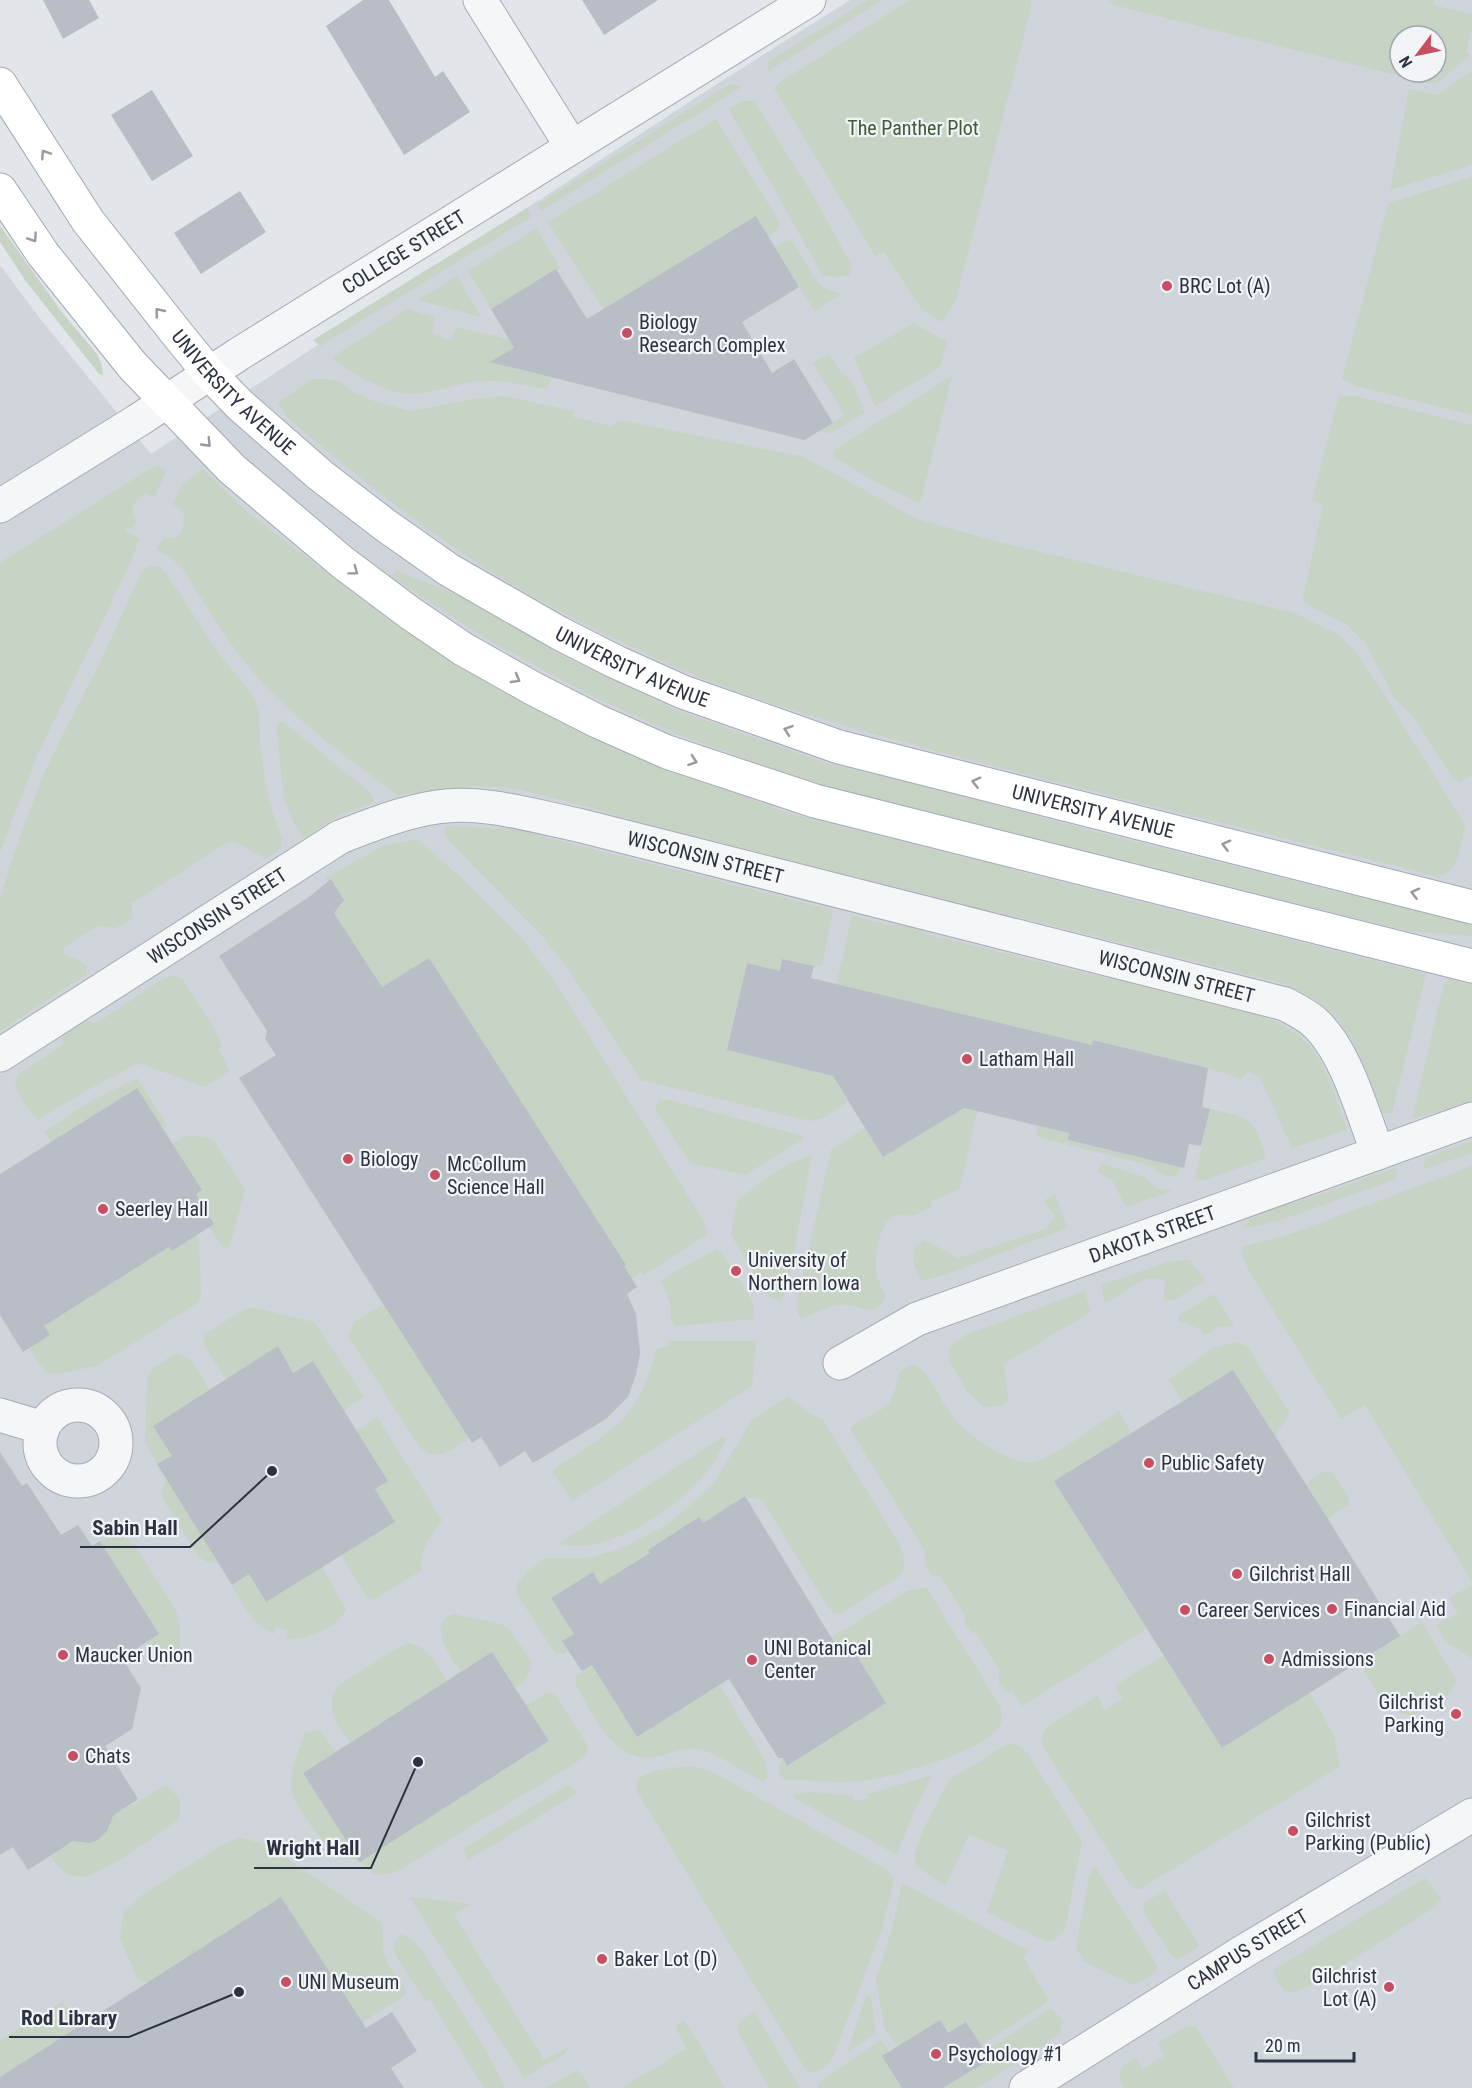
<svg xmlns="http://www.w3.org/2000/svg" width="1472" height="2088" font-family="'Roboto Condensed',sans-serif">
<rect width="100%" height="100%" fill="#e2e5ea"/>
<!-- built -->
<path fill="#d0d4db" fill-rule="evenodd" d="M850,0H1472V2088H0V265L38,316L151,454L700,95ZM1400,36H1436V72H1400Z"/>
<!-- green -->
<g fill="#c7d3c4" fill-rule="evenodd">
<polygon points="868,0 882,0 767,72 769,61"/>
<polygon points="910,0 1031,0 1031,8 956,300 942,322 922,310 884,252 875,256 774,88 780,82"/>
<path d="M1108,0H1434L1433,5L1472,14V26L1466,53L1471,54L1436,84L1412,79L1114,5ZM1400,36H1436V72H1400Z"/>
<polygon points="1472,71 1472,165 1390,190 1409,89 1437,95"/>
<polygon points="730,84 741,87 541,211 537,205"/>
<polygon points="744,101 754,101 815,199 851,264 850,275 834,277 823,276 729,109"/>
<polygon points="716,119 780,223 778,229 768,236 756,217 603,309 548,222"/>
<polygon points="1472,177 1472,415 1356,386 1342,379 1388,203"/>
<polygon points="527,208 531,217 320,346 313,340"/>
<polygon points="0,226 64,315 97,354 102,366 103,375 99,374 25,280 0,242"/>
<polygon points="536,228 560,268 491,309 468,271"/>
<polygon points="787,240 793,242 813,276 824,288 841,294 815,311 775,248"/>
<polygon points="457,276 481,317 418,300"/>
<path d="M407,309L435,317L432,334L450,340L456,327L509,339L514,348L491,362L552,378L546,389C527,386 505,380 486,381C464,381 444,390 423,393C391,398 363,379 338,363L333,357Z"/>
<polygon points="914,323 947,342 941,365 937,369 875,406 854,358"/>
<polygon points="830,354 839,370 852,382 865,413 830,433 819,431 845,415 813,363"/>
<polygon points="952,376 920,503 880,484 833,457 834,450"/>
<path d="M312,379H328L341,382L354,392L376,402L410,411L475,399L505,396L574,411L573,417L611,426L620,420L804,457L917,519L999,542L1294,613L1339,635L1354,650L1382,691L1465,825C1461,843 1460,871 1438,877L1405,868C1256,831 1107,796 959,757C847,727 738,699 634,648C584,625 535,599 488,570C417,525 352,472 288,418L278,403Z"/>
<polygon points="1339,395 1354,396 1472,425 1472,774 1459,782 1452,777 1413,716 1395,699 1366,644 1346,624 1306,604 1303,599 1323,505 1312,501"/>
<path d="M158,466L166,470L155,497L144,494C132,500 130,512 137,523L132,529L127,527L125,531L139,539L131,562L37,756L0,852V563L145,472Z"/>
<path d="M203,469L247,512L385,617L475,676L589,736L598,735L608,745L788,813L968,858L985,853L1008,865L1009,869L1426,974L1392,1113H1383C1357,1052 1351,1009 1282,983L990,910L978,916L956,913L945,899L670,832L592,808L513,788L474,786L397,795C348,758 293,719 254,673C226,641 205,602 181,567L170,557L157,550L164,537C172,540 178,538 183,530L184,514L180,509L173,505L182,485Z"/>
<polygon points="154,566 160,567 166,573 220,655 255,698 259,712 260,744 265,782 273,814 282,839 280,849 266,859 237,843 228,842 131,904 133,919 116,928 97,926 64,947 64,954 87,965 86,975 0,1031 0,900 11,862 42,778 60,740 99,665 141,573 148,567"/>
<polygon points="396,570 466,599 563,656 679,711 826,763 925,786 1096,832 1342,893 1472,923 1472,936 1409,931 823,787 668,731 586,693 486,639 392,577"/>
<polygon points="282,721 371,793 374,802 338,816 304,838 295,825 284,800 277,731 278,724"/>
<polygon points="448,826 513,829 833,910 822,965 814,966 783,959 780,971 747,963 727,1050 833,1076 848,1101 823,1118 810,1121 641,1080 570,972 543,937 448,840 444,833 444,829"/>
<polygon points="417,839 466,882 520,936 555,982 599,1052 704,1222 708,1232 705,1236 644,1275 641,1272 632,1279 429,959 382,987 334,913 344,900 331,879 328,882 325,878 383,846"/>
<path d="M852,916L894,926L906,923L929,935L1106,978L1114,975C1168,1002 1278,1001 1313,1050C1330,1075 1337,1102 1347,1130L1292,1148L1260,1078L1250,1071L1241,1079L1202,1066L1093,1040L1092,1045L836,985Z"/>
<polygon points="173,975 183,980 213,1027 222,1046 219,1050 230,1071 204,1087 145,1065 137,1064 82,1093 38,1120 25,1105 15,1086 18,1075 63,1045 63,1028 77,1020 97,1023 160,981"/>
<polygon points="1450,979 1472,985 1472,1101 1412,1119 1444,983"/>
<polygon points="137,1078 168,1126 163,1130 136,1088 51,1142 45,1132 87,1103"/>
<polygon points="660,1100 668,1100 804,1136 802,1140 745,1175 690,1163 656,1111 656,1106"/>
<path d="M964,1108L977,1111L960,1189L931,1201V1207C926,1209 920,1214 914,1215C908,1217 902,1213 895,1215C879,1221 873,1260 877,1275C879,1283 882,1290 886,1297C876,1322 856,1301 837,1305C825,1308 812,1313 802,1319L798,1314L797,1300L831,1150L865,1128L883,1157Z"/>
<path d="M1210,1109C1250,1118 1253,1116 1266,1158L1202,1181L1195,1178Z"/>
<path d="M1038,1126L1069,1133L1068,1141L1181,1167L1178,1174C1168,1179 1159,1174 1152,1166L1038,1137L1036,1132Z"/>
<polygon points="191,1136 206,1137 214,1141 245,1189 229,1249 223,1247 209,1227 214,1223 196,1194 202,1190 173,1144 183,1137"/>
<polygon points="1472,1141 1472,1153 1424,1169 1424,1158"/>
<path d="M812,1155L787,1290L780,1301L768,1296L731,1235L737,1201C758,1183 785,1163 812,1155Z"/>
<polygon points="1101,1163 1144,1177 1156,1188 1172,1191 1126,1207 1112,1180 1098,1172"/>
<polygon points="1472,1166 1472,1582 1365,1405 1341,1419 1249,1271 1241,1251 1242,1247 1293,1233"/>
<polygon points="1397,1167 1396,1179 1281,1220 1243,1229 1250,1219 1276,1208 1313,1197"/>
<path d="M1055,1194L1067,1228L944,1275L922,1281C913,1268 907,1248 925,1240L958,1258L1046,1229L1055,1216L1045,1204L1046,1199Z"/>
<polygon points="196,1235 199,1239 201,1293 199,1302 97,1366 54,1374 46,1373 29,1348 44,1326 169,1247 172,1251"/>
<polygon points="716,1249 722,1253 754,1305 754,1319 676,1326 671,1321 670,1302 661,1280"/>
<polygon points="1186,1260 1189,1260 1205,1279 1203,1282 1174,1300 1164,1300 1165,1280 1147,1278 1105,1303 1101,1285 1168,1262"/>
<polygon points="1085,1291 1091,1312 1004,1364 1008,1400 1002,1406 984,1407 968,1393 950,1362 949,1347 965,1335"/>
<polygon points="1214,1294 1234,1326 1218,1327 1205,1335 1199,1329 1178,1320 1179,1315"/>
<path d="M384,1304L469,1438C453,1448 439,1462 421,1449L348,1336L354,1322Z"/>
<polygon points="252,1307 314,1322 364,1397 344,1410 313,1361 293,1373 278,1347 226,1380 203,1343 205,1334 245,1309"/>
<path d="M668,1341H756L752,1386L572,1501L552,1471C562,1462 573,1457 583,1450C629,1420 643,1403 656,1349L668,1346Z"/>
<polygon points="1235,1342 1247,1346 1290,1413 1275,1435 1233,1370 1183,1402 1168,1380 1213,1348"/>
<polygon points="179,1354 191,1360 210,1390 153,1426 172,1456 157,1464 145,1441 147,1379 153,1368 171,1356"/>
<path d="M914,1364C929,1371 936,1393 946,1407C951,1413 955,1420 960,1425C974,1439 1012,1465 1032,1462C1053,1459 1099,1423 1119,1411L1131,1433L1054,1481L1146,1629L1022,1706L1013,1692L1006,1691L999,1683V1670L976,1633H972L965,1624V1615L940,1576L932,1575L925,1566V1551L850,1429C858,1417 879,1415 889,1403C895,1395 897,1380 900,1371Z"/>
<path d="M788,1396L812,1415L823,1420L900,1545C905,1557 906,1564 900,1576L842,1613L835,1614L826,1604L762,1500L745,1496L703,1523L699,1518L648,1550L650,1553L601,1584L593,1572L551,1598L574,1634L562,1641L569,1652L563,1654L555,1653L520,1599L516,1590L518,1583L528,1571L545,1558H586L618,1550L666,1525L685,1510L714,1483L752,1420Z"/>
<path d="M377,1417L442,1520C431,1538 418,1548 422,1570L373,1600L368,1598L364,1592L341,1555L395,1522L375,1489L388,1480L357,1431Z"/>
<path d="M722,1437L726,1439C707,1488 642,1535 591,1545C580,1547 569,1545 559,1544Z"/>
<polygon points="1325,1471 1333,1473 1349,1499 1349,1504 1328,1519 1306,1483"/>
<polygon points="166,1478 219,1563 207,1562 199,1557 163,1499 162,1492"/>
<polygon points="118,1536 123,1536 135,1545 177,1613 180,1627 180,1645 171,1661 164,1668 147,1642 159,1634 100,1541"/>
<path d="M322,1567L346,1609C340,1626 303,1643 286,1638L288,1630L276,1627L274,1634C252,1624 243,1605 232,1585L249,1574L266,1602Z"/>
<polygon points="1472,1585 1472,1658 1446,1642 1436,1625 1458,1613 1449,1598"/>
<path d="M926,1587L1000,1706C1002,1714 1003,1721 998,1728C981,1752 900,1774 870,1780C849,1783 826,1782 805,1780C796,1780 786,1783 779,1775V1766L783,1758L788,1766L831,1738L805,1692L847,1641L802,1669L788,1664L907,1591Z"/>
<path d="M454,1614L501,1624L511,1631L531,1661C532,1673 525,1681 515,1688L492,1652L460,1672C451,1656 425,1623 454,1614Z"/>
<path d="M1422,1622L1456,1681C1454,1692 1444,1699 1435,1704C1429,1707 1420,1714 1414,1715C1388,1719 1370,1680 1360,1662Z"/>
<path d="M409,1643C429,1648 437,1664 447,1681L350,1743C337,1723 323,1710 338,1686L395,1649Z"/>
<path d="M1163,1655L1222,1747L1310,1692L1334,1737L1340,1766L1140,1889H1135L1130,1885L1043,1747C1041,1738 1042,1733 1048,1726L1097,1696L1105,1710L1123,1699L1115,1686Z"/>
<path d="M592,1665L637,1737L720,1685L766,1762L768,1777L764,1781H761C747,1773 712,1751 699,1749C684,1747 667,1754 653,1757C614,1764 593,1713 576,1686V1676Z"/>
<path d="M549,1692L556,1696L584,1740C589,1748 588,1752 582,1759L398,1871C388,1874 376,1877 367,1870C365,1868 363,1864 361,1863C356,1859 346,1859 340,1855C324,1845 294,1807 291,1789C288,1769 300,1751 305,1732L319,1730L336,1752L303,1773L360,1861L549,1742L526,1705Z"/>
<polygon points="1013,1744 1020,1746 1029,1755 1082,1841 1066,1925 1063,1932 1053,1941 1045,1941 987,1912 1008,1850 969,1835 945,1886 915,1865 914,1854 924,1828 949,1780 1006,1745"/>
<path d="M691,1766L713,1772L887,1870L894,1879L882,1929L834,2055C829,2065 819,2073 808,2072L806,2070L637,1791C630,1769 675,1768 691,1766Z"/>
<path d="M932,1775L910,1821L897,1855L794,1798V1795C810,1789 835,1795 853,1796V1801L868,1799V1794Z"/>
<path d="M166,1785C180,1798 183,1800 178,1820C159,1832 98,1879 79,1877C65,1876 58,1866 50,1855L75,1840C96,1846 105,1839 110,1818Z"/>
<polygon points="570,1785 577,1793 467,1861 464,1848 566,1786"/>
<path d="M240,1838L257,1842L273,1849L381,1922C384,1932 382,1936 383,1946C383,1961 397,1976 405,1988L406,1993L401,1998L362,2022L138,1980L120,1938L123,1913L142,1895L225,1843Z"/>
<polygon points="1095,1867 1156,1963 1157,1968 1155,1973 1134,1985 1085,1962 1076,1948 1089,1877 1092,1869"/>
<polygon points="1425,1878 1442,1899 1427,1912 1314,1984 1295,1992 1285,1991 1278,1982 1273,1970"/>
<polygon points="904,1884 1028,1951 1023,1957 1048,1999 1046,2003 981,2045 966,2022 948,2033 898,2047 884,2027 876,1979 893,1925 901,1887"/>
<polygon points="1165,1891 1198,1944 1197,1948 1178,1959 1173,1957 1143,1911 1145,1902"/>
<polygon points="412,1897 471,1904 454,1915 544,2060 566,2048 568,2049 566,2053 524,2078 410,1898"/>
<path d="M402,1934L413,1941L423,1952L484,2047L505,2088H484L430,2000L426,2001C418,1989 394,1958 394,1946C394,1940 399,1937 402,1934Z"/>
<polygon points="869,1995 871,1997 876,2033 847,2053 866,1996"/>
<polygon points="63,2002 79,2027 0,2077 0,2040"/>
<polygon points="1051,2008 1063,2021 1060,2034 977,2088 943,2088 993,2057 989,2049"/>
<path d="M755,2012L800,2088H769L737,2031C739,2020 745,2017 755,2012Z"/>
<polygon points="684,2021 697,2040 725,2088 621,2088 686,2049 676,2027 679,2023"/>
<path d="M1195,2026L1234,2088H1124C1115,2071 1120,2067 1135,2058L1143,2069L1164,2056L1158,2043L1184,2028Z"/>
<polygon points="879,2041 883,2042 889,2052 902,2088 818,2088 817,2085 822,2080"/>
<polygon points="577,2070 586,2080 589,2088 546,2088"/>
</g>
<!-- building -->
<g fill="#b9bec6">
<polygon points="43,0 89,0 99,18 63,39"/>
<polygon points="363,0 389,0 435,77 443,71 470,112 404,155 326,26"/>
<polygon points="582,0 658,0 604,35"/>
<polygon points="152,90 193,156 152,181 111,115"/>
<polygon points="240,191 266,232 201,274 174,233"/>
<polygon points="756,216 799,287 742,322 772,373 794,359 833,423 804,440 490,362 514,348 491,309 556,269 587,319"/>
<polygon points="331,879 344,900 334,913 382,987 429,958 626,1265 624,1266 637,1287 627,1294 636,1314 640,1353 636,1375 628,1397 606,1419 533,1463 525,1451 500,1467 481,1437 472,1443 239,1078 276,1055 265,1039 267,1031 219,956 309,897"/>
<polygon points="782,959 814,966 811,978 1092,1045 1093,1040 1208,1068 1202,1107 1210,1109 1201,1146 1189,1144 1184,1168 1068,1140 1069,1133 964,1108 883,1157 833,1076 727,1050 747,963 780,971"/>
<polygon points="137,1088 202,1190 196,1194 214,1224 172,1251 169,1247 44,1326 50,1335 23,1352 0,1315 0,1174"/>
<polygon points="278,1346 293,1373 313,1361 388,1481 375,1489 395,1522 266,1602 249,1574 232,1585 157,1464 172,1456 153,1426"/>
<polygon points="1233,1370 1328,1519 1400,1636 1222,1748 1054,1481"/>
<polygon points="0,1452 22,1486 27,1483 61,1535 78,1525 92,1546 100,1541 159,1634 122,1658 141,1688 132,1729 105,1746 138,1799 113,1816 107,1831 98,1840 90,1843 73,1841 28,1870 13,1847 0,1855"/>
<polygon points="745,1496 837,1647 847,1640 886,1703 787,1766 783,1758 778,1758 729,1679 637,1737 592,1665 582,1671 569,1652 562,1641 574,1634 551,1598 593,1572 600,1584 650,1553 648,1550 699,1517 703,1523"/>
<polygon points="492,1652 549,1741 360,1862 303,1773"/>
<polygon points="281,1897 366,2028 392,2012 417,2051 391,2068 404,2088 0,2088 0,2077"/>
<polygon points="940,2020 948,2033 966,2022 983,2048 989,2060 943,2088 902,2088 882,2056"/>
</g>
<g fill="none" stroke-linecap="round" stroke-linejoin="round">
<defs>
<g id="minor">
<polyline points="480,0 572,147"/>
<path id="s1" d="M0,506L137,421L239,354L809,0"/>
<path id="s2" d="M0,1055L340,837C371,825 403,812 437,807C483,800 533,816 578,825L1285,1004C1294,1009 1305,1014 1313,1021C1346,1049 1362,1113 1378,1153"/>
<path id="s3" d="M840,1363L917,1319L1472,1119"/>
<circle cx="78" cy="1443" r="38"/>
<polyline points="0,1415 43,1428"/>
<path id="s4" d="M1026,2088L1241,1953L1472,1815"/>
</g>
<g id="major">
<path id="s5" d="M0,84L88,221L178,335L209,373L240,405L320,475L385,525L449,570L559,633L616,662L683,692L839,747L1472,907"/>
<polyline points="0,190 43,254 132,365 232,469 342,562 410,613 463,649 534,689 597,721 667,752 815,801 1472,966"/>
</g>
</defs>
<!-- minor casing -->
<use href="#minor" stroke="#a7acb4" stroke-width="35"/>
<!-- major casing -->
<use href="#major" stroke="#a2a9b4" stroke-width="35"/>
<!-- minor -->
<use href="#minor" stroke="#f5f6f8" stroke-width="33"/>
<!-- major -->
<use href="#major" stroke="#fff" stroke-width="33"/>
</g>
<!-- one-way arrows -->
<defs><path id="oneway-chevron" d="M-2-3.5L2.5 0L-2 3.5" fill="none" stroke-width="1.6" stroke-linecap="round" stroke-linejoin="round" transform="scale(1.5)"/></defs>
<g stroke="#9599a0">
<use href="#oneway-chevron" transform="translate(45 154) rotate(-123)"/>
<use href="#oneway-chevron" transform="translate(33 238) rotate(56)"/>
<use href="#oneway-chevron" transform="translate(159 312) rotate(-129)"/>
<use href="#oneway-chevron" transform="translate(207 443) rotate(46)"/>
<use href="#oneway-chevron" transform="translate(354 571) rotate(37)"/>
<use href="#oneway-chevron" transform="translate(516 679) rotate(30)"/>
<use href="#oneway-chevron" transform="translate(788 730) rotate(-161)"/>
<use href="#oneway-chevron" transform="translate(693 761) rotate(19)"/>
<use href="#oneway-chevron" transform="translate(976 782) rotate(-166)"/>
<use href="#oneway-chevron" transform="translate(1226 845) rotate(-166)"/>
<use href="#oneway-chevron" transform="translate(1415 893) rotate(-166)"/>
</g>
<!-- markers -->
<g fill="#c64f61" stroke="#f2f4f7" stroke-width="2">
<circle cx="1167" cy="286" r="6"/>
<circle cx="627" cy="333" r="6"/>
<circle cx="967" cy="1059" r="6"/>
<circle cx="348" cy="1159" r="6"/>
<circle cx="435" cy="1175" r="6"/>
<circle cx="103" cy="1209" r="6"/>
<circle cx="736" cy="1271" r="6"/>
<circle cx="1149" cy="1463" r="6"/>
<circle cx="1237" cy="1574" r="6"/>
<circle cx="1332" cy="1609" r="6"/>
<circle cx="1185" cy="1610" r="6"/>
<circle cx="63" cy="1655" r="6"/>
<circle cx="1269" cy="1659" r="6"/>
<circle cx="752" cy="1660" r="6"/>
<circle cx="1456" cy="1714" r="6"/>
<circle cx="73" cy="1756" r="6"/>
<circle cx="1293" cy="1831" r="6"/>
<circle cx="602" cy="1959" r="6"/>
<circle cx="286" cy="1982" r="6"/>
<circle cx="1389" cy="1987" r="6"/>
<circle cx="936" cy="2054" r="6"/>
</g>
<g text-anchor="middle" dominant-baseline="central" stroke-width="4.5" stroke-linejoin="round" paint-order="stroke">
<!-- park labels -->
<g font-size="20" fill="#405b39" stroke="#f2f4f7">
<text x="913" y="128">The Panther Plot</text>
</g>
<!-- street labels -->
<g font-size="20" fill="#2b3340" stroke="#f2f4f7">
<text stroke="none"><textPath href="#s1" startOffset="477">COLLEGE STREET</textPath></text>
<text stroke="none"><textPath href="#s5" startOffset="388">UNIVERSITY AVENUE</textPath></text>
<text stroke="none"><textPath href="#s5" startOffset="876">UNIVERSITY AVENUE</textPath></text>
<text stroke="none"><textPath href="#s5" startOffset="1360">UNIVERSITY AVENUE</textPath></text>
<text stroke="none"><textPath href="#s2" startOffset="780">WISCONSIN STREET</textPath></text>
<text stroke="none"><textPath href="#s2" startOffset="258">WISCONSIN STREET</textPath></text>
<text stroke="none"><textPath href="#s2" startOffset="1266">WISCONSIN STREET</textPath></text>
<text stroke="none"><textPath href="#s3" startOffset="339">DAKOTA STREET</textPath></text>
<text stroke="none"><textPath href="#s4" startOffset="261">CAMPUS STREET</textPath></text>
</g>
<!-- poi labels -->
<g font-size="20" fill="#2b3340" stroke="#f2f4f7" text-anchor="start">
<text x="1179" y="286">BRC Lot (A)</text>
<text x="639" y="322">Biology<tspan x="639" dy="23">Research Complex</tspan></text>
<text x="979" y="1059">Latham Hall</text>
<text x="360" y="1159">Biology</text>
<text x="447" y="1164">McCollum<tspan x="447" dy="23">Science Hall</tspan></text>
<text x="115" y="1209">Seerley Hall</text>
<text x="748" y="1260">University of<tspan x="748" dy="23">Northern Iowa</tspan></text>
<text x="1161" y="1463">Public Safety</text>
<text x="1249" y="1574">Gilchrist Hall</text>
<text x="1344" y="1609">Financial Aid</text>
<text x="1197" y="1610">Career Services</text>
<text x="764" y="1648">UNI Botanical<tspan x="764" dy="23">Center</tspan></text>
<text x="75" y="1655">Maucker Union</text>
<text x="1281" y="1659">Admissions</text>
<text x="1444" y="1702" text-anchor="end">Gilchrist<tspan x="1444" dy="23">Parking</tspan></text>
<text x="85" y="1756">Chats</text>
<text x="1305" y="1820">Gilchrist<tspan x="1305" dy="23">Parking (Public)</tspan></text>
<text x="614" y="1959">Baker Lot (D)</text>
<text x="1377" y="1976" text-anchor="end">Gilchrist<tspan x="1377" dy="23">Lot (A)</tspan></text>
<text x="298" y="1982">UNI Museum</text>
<text x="948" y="2054">Psychology #1</text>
</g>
</g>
<!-- callouts -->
<path fill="none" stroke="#2b3340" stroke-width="2" d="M272 1471L190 1547H80M418 1762L371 1868H254M239 1992L129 2037H9"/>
<g fill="#2b3340" stroke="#f2f4f7" stroke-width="2">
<circle cx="272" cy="1471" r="6"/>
<circle cx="418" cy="1762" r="6"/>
<circle cx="239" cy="1992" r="6"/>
</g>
<g font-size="21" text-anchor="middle" font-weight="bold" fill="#2b3340" stroke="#f2f4f7" stroke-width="4.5" stroke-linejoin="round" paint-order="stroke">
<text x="135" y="1535">Sabin Hall</text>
<text x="313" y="1855">Wright Hall</text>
<text x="69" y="2025">Rod Library</text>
</g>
<!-- north arrow -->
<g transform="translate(1418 54) rotate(238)"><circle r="28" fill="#f2f4f7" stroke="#a2a7ae" stroke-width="1.5"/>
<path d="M0-4.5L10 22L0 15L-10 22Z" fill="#c64f61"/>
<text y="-9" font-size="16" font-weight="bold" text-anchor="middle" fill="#2b3340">N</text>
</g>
<!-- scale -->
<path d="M1256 2052v9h98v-9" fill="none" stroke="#2b3340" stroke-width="3"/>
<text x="1265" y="2052" font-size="18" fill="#2b3340" stroke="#f2f4f7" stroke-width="4.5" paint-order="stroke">20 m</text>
</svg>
